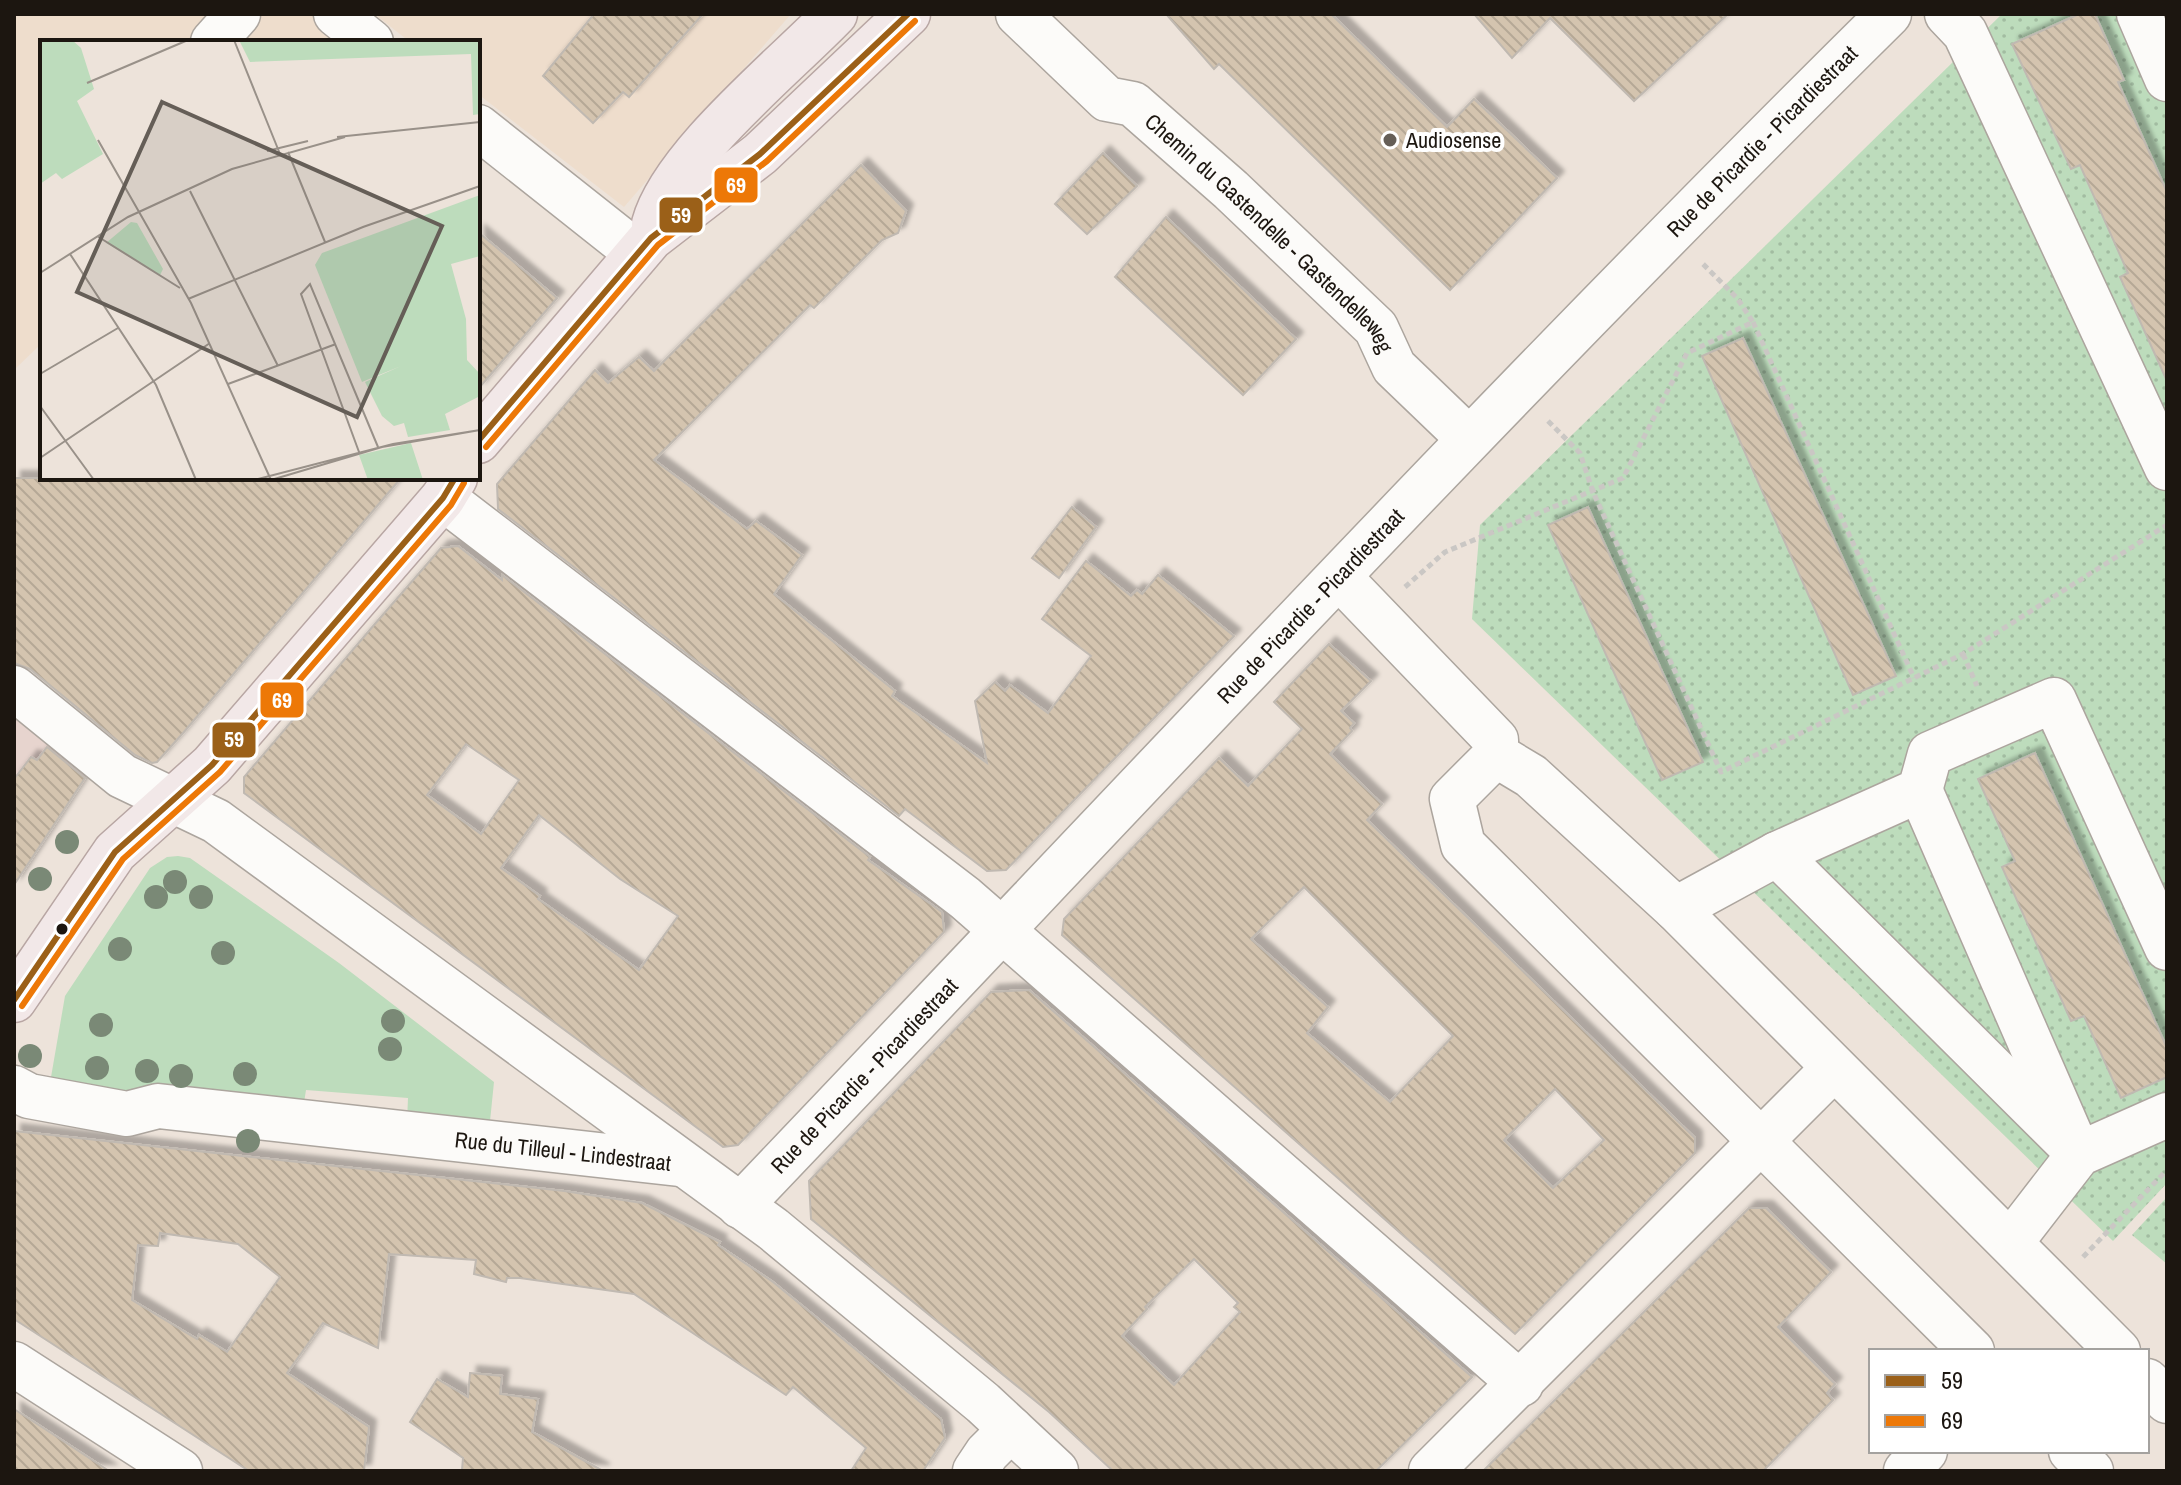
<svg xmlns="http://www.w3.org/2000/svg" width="2181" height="1485" font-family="'Archivo Narrow',sans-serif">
<defs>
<pattern id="garden-dots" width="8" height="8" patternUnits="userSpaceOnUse" patternTransform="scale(2)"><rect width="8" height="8" fill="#bddcbc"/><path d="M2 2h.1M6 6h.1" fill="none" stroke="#a2bca1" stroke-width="1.8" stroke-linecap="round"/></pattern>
<pattern id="building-back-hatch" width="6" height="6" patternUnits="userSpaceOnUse" patternTransform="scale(2)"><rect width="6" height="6" fill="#d4c4af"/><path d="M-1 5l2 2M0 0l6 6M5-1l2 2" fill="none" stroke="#b5a896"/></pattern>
<filter id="shadow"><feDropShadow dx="7" dy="-7" stdDeviation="2" flood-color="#0004"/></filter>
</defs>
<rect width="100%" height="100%" fill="#ede3da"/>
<!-- built -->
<polygon fill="#edc" points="14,14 791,14 624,207 478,94 478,42 410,42 377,16 350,42 42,42 42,343 14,370"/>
<!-- education -->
<polygon fill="#e7d4ce" points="14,711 90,770 14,885"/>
<!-- park -->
<polygon fill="#bddcbc" points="178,856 190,858 339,963 494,1082 489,1131 407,1122 408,1098 306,1090 303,1109 50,1083 65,996 150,868 167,857"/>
<!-- garden -->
<g fill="url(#garden-dots)">
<polygon points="2002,14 2167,14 2167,1183 2113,1241 1472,619 1480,525"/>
<polygon points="2167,1197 2167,1264 2132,1235"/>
</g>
<!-- building -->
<g fill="url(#building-back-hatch)" stroke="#c0b9b1" stroke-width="2" fill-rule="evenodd" filter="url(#shadow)">
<polygon points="594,14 703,14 629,97 623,92 593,123 543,76"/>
<polygon points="1166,14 1331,14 1447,127 1474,99 1557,178 1450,290 1219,64 1214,69"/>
<polygon points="1474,14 1728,14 1634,101 1550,18 1512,58"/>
<polygon points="2079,14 2095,14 2124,80 2118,82 2167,192 2167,381 2120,277 2128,273 2080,165 2071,169 2012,44"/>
<polygon points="1103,153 1137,186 1087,234 1055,204"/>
<polygon points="861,165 906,211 898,233 882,240 814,308 810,305 654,460 747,529 756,521 802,555 774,594 895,691 892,696 987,763 975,701 995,682 1005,691 1010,685 1048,713 1091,656 1042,619 1086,561 1131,596 1137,590 1142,594 1158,575 1234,636 1006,870 987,871 905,809 899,816 498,509 497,484 595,370 608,383 639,357 654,371"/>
<polygon points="1166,217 1296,339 1243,395 1115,277"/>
<polygon points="478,232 557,298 478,389"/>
<polygon points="1743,338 1896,676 1853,695 1702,356"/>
<polygon points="14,478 401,478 183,733 157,762 152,763 135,755 30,669 14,663"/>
<polygon points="1072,507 1096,527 1059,578 1032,558"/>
<polygon points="1588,507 1703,762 1662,780 1548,525"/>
<path d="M458,546L502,580V575L870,857L868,860L942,912L944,932L738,1145L723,1147L244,793V777L374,625L441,548ZM466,744L519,780L481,834L427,795ZM539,815L620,879L678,916L639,970L538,899L540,896L501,868Z"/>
<path d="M1329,644L1371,681L1341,711L1354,723L1350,728L1352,731L1330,754L1382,804L1367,820L1695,1138V1153L1515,1334L1062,935L1064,919L1219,758L1248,786L1302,729L1274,702ZM1304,887L1453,1036L1390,1102L1307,1033L1328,1007L1251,939ZM1555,1089L1604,1140L1553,1188L1504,1140Z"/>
<polygon points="47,747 85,778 14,885 14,779 31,757 37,760"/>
<polygon points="2035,753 2167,1048 2167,1077 2121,1098 2084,1016 2071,1021 2002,867 2015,861 1978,779"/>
<path d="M1029,990L1472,1377L1376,1471H1113L1049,1412L811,1219L809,1181L991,992ZM1194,1259L1238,1303L1234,1307L1240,1312L1174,1385L1122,1336L1147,1309L1145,1307Z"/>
<path d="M14,1131L564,1191L642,1203L720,1242L718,1245L773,1282L941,1419L945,1438L923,1471H851L866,1448L793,1387L786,1395L634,1294L520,1278H507L506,1282L474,1274L476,1260L389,1254L378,1348L323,1323L287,1373L369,1427L364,1471H249L14,1319ZM160,1233L238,1244L280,1277L227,1352L199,1335L197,1339L132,1300L138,1245L158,1246Z"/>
<polygon points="1749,1208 1766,1208 1831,1272 1778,1327 1835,1384 1827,1393 1833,1400 1763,1471 1483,1471"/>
<polygon points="470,1373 502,1376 500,1394 538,1399 532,1432 603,1471 462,1470 463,1458 410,1422 437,1379 468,1397"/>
<polygon points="14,1409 51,1433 109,1471 14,1471"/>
</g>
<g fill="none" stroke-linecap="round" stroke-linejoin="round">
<defs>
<g id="minor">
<polyline points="336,14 371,42"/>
<path id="s1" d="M1018,14L1107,99L1133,104L1231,190L1376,328L1394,367L1469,439"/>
<polyline points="1947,14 1965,33 2167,468"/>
<polyline points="2139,14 2167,79"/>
<polyline points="213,42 238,14"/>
<polyline points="478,127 637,253"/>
<polyline points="443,498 965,898 1521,1384"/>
<polyline points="1339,577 1496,740 1496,755 1452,799 1463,845 1972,1351"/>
<polyline points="14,688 122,776 216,821 773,1229 983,1403 1056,1471"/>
<polyline points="1496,755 1531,776 1676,909 2118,1351"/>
<polyline points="1920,790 2070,1134"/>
<polyline points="1777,854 2079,1154"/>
<polyline points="1676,909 1777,854 1920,790 1930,754 2054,700 2167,948"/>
<path id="s2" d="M14,1088L29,1096L127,1114L158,1106L679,1164"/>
<path id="s3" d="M740,1206C1121,807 1496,402 1889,14"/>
<polyline points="2011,1242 2079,1154 2167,1115"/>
<polyline points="14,1364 180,1471"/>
<polyline points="2147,1381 2167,1401"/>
<polyline points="2071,1451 2091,1471"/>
<polyline points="975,1471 987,1453 1011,1429"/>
<polyline points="1431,1471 1833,1069"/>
<polyline points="1906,1471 1925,1451"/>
</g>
<g id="major">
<path d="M654,224C672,157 785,66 835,14"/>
<polyline points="478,441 651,238 760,154 908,14"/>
<polyline points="14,1000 115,852 212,765 443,498 455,478"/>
</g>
</defs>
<!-- minor casing -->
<use href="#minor" stroke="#aca59e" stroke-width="47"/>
<!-- major casing -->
<use href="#major" stroke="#b8a6a3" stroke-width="47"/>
<!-- path -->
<g stroke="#cac7c4" stroke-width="5" stroke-dasharray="6 4" stroke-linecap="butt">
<polyline points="1753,322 1914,678"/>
<polyline points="1548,421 1580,453 1593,492 1721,772 1963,654 2167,525"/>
<polyline points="1405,587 1445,552 1623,478 1687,353 1753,322 1737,298 1701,262"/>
<polyline points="1963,654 1977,686"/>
<polyline points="2083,1257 2167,1170"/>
</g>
<!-- minor -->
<use href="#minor" stroke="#fcfbf9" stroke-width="44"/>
<!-- major -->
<use href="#major" stroke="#f2e8e8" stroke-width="44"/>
<defs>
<g id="bus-1">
<polyline points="478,441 651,238 760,154 908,14"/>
<polyline points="14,1000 115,852 212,765 443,498 455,478"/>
</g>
<g id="bus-2">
<polyline points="486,447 658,245 767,161 915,21"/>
<polyline points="22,1006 123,859 220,772 451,505 464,483"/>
</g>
</defs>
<!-- bus-1 casing -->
<use href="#bus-1" stroke="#fff" stroke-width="12"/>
<!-- bus-2 casing -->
<use href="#bus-2" stroke="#fff" stroke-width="12"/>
<!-- bus-1 -->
<use href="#bus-1" stroke="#9b6018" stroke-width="6"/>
<!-- bus-2 -->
<use href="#bus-2" stroke="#ed7807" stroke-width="6"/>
</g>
<!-- trees -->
<g fill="#7a8976">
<circle cx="67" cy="842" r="12"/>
<circle cx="40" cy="879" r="12"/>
<circle cx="175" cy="882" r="12"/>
<circle cx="156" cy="897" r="12"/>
<circle cx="201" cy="897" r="12"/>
<circle cx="120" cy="949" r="12"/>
<circle cx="223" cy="953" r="12"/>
<circle cx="393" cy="1021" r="12"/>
<circle cx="101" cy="1025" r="12"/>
<circle cx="390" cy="1049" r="12"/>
<circle cx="30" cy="1056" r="12"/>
<circle cx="97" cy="1068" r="12"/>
<circle cx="147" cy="1071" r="12"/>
<circle cx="245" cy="1074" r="12"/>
<circle cx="181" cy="1076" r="12"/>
<circle cx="248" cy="1141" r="12"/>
</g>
<!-- markers -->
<circle fill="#655e57" stroke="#fff" stroke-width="3" cx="1390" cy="140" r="8"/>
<circle fill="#1c1610" stroke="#fff" stroke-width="3" cx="62" cy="929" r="7"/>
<g text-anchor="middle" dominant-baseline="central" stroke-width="8" stroke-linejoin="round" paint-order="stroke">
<!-- poi labels -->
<g font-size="22" fill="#1c1610" stroke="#fff" text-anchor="start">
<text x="1406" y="140">Audiosense</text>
</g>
<!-- street labels -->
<g font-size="22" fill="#1c1610" stroke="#fff">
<text stroke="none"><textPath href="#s3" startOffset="1476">Rue de Picardie - Picardiestraat</textPath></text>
<text stroke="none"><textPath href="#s1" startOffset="338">Chemin du Gastendelle - Gastendelleweg</textPath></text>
<text stroke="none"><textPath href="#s3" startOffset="828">Rue de Picardie - Picardiestraat</textPath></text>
<text stroke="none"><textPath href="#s3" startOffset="180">Rue de Picardie - Picardiestraat</textPath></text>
<text stroke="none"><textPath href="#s2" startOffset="556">Rue du Tilleul - Lindestraat</textPath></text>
</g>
</g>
<!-- overview -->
<g transform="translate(40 40)">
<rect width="440" height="440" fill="#ede3da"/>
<path d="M0,0H32L41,8L54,49L37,61L63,114L22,139L16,133L0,144ZM199,0H440V74L433,75L431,14L210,22ZM91,182L97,183L123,229L120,235L66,203ZM371,403L383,440H328L319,415Z" fill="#bddcbc"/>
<path d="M440,155V216L411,224L426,279L427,320L440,334V356L405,374L410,390L368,397L364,383L354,386L342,376L325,342L361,326L322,342L275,225L282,213Z" fill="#bddcbc"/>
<path fill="none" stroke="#999189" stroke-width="2" d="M194,0L240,114M47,43L148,0M297,97L440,82M58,100L151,263L231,440M227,111L268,101M248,112L285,202M150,151L238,326M57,196L140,248M30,214L116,345L156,440M0,233L88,177L192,129L305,97M148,259L323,187L440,146M0,334L78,288M188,344L296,304M0,366L54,440M319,412L261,254L270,244L338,407M0,418L170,303M214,440L353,404L440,390M231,440L342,407L440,390"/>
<path fill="#655e57" fill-opacity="0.15" stroke="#655e57" stroke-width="4" d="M122,62L402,186L317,377L37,252Z"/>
<rect width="440" height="440" fill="none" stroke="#1c1610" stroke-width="4"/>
</g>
<g stroke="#fff" stroke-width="3">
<rect x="713" y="166" width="46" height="38" rx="8" fill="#ed7807"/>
<rect x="658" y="196" width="46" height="38" rx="8" fill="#9b6018"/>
<rect x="259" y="681" width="46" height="38" rx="8" fill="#ed7807"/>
<rect x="211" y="721" width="46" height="38" rx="8" fill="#9b6018"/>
</g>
<g font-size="22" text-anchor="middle" font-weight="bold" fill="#fff">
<text x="736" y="193">69</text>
<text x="681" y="223">59</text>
<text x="282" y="708">69</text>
<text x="234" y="747">59</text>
</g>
<!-- border -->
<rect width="2181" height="1485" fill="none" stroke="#1c1610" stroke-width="32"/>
<!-- legend -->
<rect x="1869" y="1349" width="280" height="104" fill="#ffffff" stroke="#a4a29f" stroke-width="2"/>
<rect x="1885" y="1375" width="40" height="12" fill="#9b6018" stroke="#a4a29f" stroke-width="2"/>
<text x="1941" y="1389" font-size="24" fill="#1c1610">59</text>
<rect x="1885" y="1415" width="40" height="12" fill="#ed7807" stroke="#a4a29f" stroke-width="2"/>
<text x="1941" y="1429" font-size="24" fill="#1c1610">69</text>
</svg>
